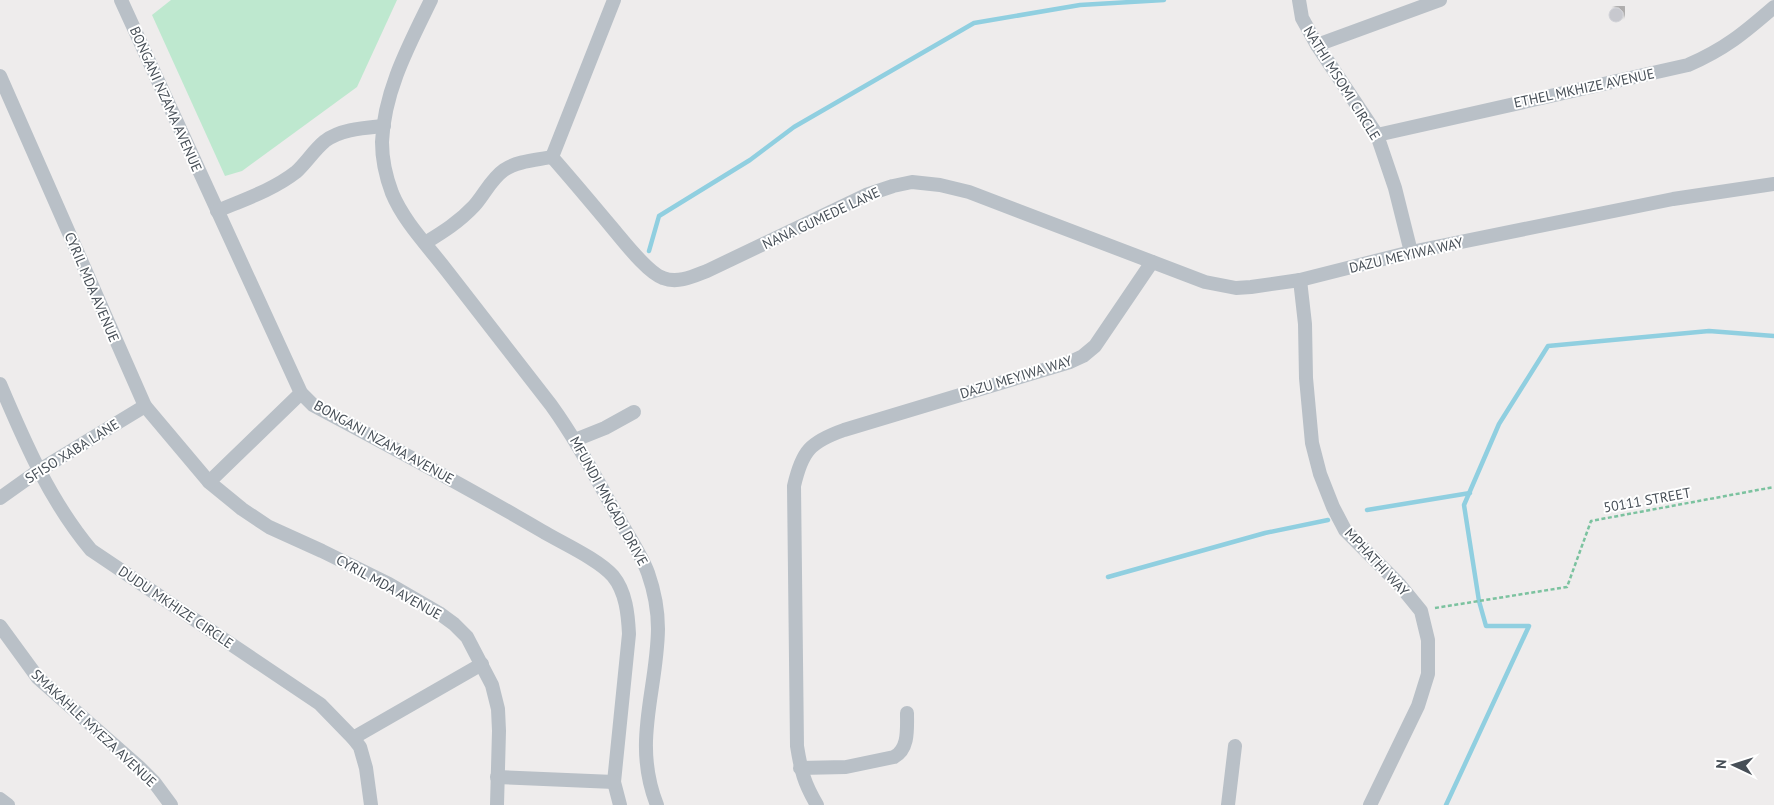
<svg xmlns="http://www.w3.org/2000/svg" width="1774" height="805" font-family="'PT Sans',sans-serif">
<defs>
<filter id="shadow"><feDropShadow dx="4.5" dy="-4.5" stdDeviation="1" flood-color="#0004"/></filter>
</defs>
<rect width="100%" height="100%" fill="#eeecec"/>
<!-- green -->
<polygon fill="#bee8cf" points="171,0 397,0 357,87 242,171 225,176 152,15"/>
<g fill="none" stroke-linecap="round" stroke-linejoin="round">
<!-- stream -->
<g stroke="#90cfe0" stroke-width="4.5">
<polyline points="649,251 659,216 750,160 794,127 974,23 1080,5 1164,0"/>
<polyline points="1367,510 1470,493"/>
<polyline points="1108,577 1265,533 1328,520"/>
<polyline points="1446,805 1529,626 1486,626 1479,601 1464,505 1499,424 1548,346 1709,331 1774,336"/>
</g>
</g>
<!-- building -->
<circle fill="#c7c8ce" stroke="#d1d2d7" filter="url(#shadow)" cx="1616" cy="15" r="7"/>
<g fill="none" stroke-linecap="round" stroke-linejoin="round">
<!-- path -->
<polyline stroke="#7bc29f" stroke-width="2.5" stroke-dasharray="4 2.5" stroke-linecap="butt" points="1435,608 1567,587 1591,521 1774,487"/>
<!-- minor -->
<g stroke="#b9c0c7" stroke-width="14">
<path d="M121,0L301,393L313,405C390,446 467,487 542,531C562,543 598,559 613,576C626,592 628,614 629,634L614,782L620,805"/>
<path d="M431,0C409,45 384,91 382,142C382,159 386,177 392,193C404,222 428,246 447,271C481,315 516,360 551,405C577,441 597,480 619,519C628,536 641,554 648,573C654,590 658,610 658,629C657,692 632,742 657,805"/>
<polyline points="1299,0 1302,18 1317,45 1377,135 1395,188 1411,252"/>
<polyline points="1317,45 1440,0"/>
<polyline points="0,76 145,406 209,482 242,509 269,527 322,551 389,584 439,613 454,624 467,637 492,685 498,709 499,731 497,805"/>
<path d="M1377,135L1688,65C1725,49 1744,33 1774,7"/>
<path d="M552,157C573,181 594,206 614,230C625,243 648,273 663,278C678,284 694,276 707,271L866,195L893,186L912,182L940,185L969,192L1205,282L1236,288L1251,287L1300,280L1411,252L1673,199L1774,184"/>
<polyline points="552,157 614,0"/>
<path d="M217,211C243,200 273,190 296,172C306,163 314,150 325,141C341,129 364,128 384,126"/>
<path d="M425,243C443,232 459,222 474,206C484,195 491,179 504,170C517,161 537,160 552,157"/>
<polyline points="1300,280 1305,324 1306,378 1312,443 1320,474 1333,507 1345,530 1399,584 1421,611 1428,640 1428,674 1418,706 1370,805"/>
<path d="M0,384C25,443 50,501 91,550L320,704L353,738L360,747L366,768L371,805"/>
<polyline points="575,440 605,428 634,412"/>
<polyline points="209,482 301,393"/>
<polyline points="0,498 38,471 145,406"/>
<polyline points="0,626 38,678 139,767 154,782 171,805"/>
<polyline points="353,738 482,664"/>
<path d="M800,768L846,767L894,757C909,749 907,729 907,713"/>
<polyline points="497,777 614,782"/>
<polyline points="0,799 8,805"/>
<path d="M817,805C804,783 801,771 797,746L794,486C802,451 810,442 844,430L1070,362L1083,356L1095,346L1152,262"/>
<polyline points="1228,805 1235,746"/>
</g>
</g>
<g text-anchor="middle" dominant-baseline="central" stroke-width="4" stroke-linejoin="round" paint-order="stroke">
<!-- street labels -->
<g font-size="14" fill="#474f57" stroke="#fff">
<text transform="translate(1342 83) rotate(58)">NATHI MSOMI CIRCLE</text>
<text transform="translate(1584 88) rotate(-12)">ETHEL MKHIZE AVENUE</text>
<text transform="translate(166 99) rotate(66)">BONGANI NZAMA AVENUE</text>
<text transform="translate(821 218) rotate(-25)">NANA GUMEDE LANE</text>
<text transform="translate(1406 255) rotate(-13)">DAZU MEYIWA WAY</text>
<text transform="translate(92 287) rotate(67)">CYRIL MDA AVENUE</text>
<text transform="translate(1016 377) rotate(-17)">DAZU MEYIWA WAY</text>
<text transform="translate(384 442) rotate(29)">BONGANI NZAMA AVENUE</text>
<text transform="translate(72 451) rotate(-32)">SFISO XABA LANE</text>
<text transform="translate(1647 500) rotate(-10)">50111 STREET</text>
<text transform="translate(609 501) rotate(61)">MFUNDI MNGADI DRIVE</text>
<text transform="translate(1377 562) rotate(47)">MPHATHI WAY</text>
<text transform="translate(389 587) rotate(29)">CYRIL MDA AVENUE</text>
<text transform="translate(176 607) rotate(34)">DUDU MKHIZE CIRCLE</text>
<text transform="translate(94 728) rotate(43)">SMAKAHLE MYEZA AVENUE</text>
</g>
</g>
<!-- north arrow -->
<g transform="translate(1734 765) rotate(274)" stroke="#ffffff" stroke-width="4" paint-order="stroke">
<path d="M0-4L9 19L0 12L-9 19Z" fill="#474f57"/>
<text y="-8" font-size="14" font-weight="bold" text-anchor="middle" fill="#474f57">N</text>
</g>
</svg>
